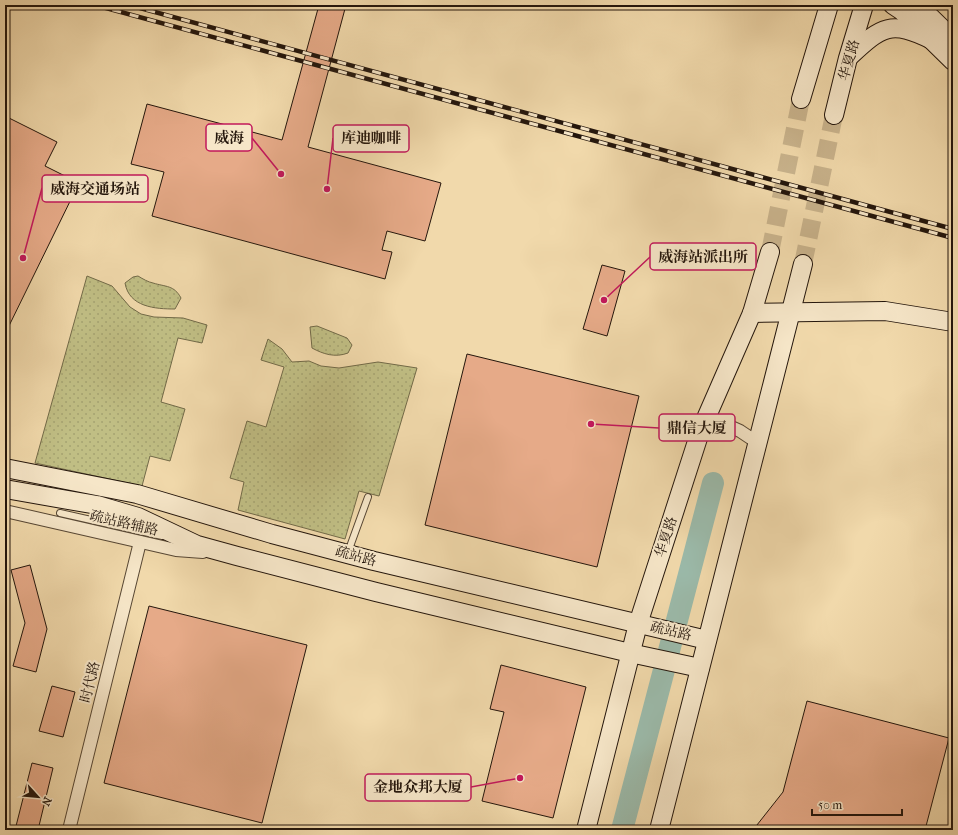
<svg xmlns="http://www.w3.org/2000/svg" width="958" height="835" font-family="'IM FELL French Canon','Noto Serif SC',serif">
<defs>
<pattern id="grass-dots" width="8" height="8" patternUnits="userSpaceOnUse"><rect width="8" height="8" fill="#c0be84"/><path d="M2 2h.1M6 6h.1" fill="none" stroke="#a5a371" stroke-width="1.8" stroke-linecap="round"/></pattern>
</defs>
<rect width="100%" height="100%" fill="#f1d9ab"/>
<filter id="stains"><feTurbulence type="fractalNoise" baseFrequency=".005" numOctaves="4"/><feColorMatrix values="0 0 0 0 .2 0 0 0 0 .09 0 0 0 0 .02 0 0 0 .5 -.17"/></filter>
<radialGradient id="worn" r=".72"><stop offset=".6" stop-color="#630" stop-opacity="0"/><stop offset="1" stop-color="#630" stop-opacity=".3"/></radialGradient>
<!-- grass -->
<g fill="url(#grass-dots)" stroke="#726a48">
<polygon points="87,276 112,286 130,307 141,314 154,317 183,318 207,325 202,343 178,338 161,402 185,409 170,461 150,456 142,486 35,463"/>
<path d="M138,276C143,279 148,282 153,283C166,287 174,285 181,298L175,309C155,309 129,307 125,283L133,277Z"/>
<path d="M317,326L347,338L352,345L348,353C335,358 323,354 312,348L310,327Z"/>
<polygon points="268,339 282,349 292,362 309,361 321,366 339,368 378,362 417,368 379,496 359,491 345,539 238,510 244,482 230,478 247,421 266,427 284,367 261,360"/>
</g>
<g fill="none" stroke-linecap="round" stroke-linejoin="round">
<!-- river -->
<polyline stroke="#9bbaaa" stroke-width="22" points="622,830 713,483"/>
</g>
<!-- building -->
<g fill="#e6aa88" stroke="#24160c">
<polygon points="319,5 346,5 308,147 441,183 425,241 387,231 382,250 392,252 385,279 152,216 164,172 131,164 147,104 282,140"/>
<polygon points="5,116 57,142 45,166 79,183 5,334"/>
<polygon points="602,265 625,271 607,336 583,329"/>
<polygon points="467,354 639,396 597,567 425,525"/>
<polygon points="30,565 47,629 36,672 13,666 25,623 11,570"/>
<polygon points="149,606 307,645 262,823 104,783"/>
<polygon points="501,665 586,687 553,818 482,801 504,712 490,709"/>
<polygon points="52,686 75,692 63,737 39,731"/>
<polygon points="807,701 949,738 925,830 753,830 783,792"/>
<polygon points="32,763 53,768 38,830 15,830"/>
</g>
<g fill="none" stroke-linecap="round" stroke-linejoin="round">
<!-- secondary-tunnel -->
<g stroke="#c8b28b" stroke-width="18" stroke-dasharray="18 9" stroke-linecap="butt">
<polyline points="770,252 801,99"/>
<polyline points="803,264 834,115"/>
</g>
<defs>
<g id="lane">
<polyline points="60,513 162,536"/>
<polyline points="348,552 368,497"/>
</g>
<g id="street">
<polyline points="700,432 722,423 740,431 758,443"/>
<polyline points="5,511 176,550 203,552"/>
<polyline points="69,830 140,542"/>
</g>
<g id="secondary">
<polyline points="893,5 902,11 953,61"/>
<polyline points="918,5 953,39"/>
<path d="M850,56C882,26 891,20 932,40"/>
<polyline points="801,99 829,5"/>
<polyline points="834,115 848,58 864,5"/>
<polyline points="752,313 885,311 953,322"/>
<polyline points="5,468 137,494 272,534 374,561 707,640"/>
<polyline points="5,489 97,505 138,517 197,545 237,556 376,592 630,653 700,668"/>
<polyline points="586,830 638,624 700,432 752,313 770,252"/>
<polyline points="659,830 803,264"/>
</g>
</defs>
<!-- lane casing -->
<use href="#lane" stroke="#574734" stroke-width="8"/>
<!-- street casing -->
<use href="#street" stroke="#574734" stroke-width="14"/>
<!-- secondary casing -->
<use href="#secondary" stroke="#24160c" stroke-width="20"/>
<!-- lane -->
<use href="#lane" stroke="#f6e6c8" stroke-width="6"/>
<!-- street -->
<use href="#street" stroke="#f6e6c8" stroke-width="12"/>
<!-- secondary -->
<use href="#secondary" stroke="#f6e6c8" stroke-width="18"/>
<defs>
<g id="rail">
<polyline points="95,5 953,238"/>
<polyline points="129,5 953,229"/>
</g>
</defs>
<!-- rail casing -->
<use href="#rail" stroke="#24160c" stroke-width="4.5"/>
<!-- rail -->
<use href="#rail" stroke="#f6e6c8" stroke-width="3" stroke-dasharray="9" stroke-linecap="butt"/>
</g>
<g text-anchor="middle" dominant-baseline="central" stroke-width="4" stroke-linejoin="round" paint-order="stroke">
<!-- street labels -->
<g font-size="14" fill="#24160c" stroke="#f6e6c8">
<text transform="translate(849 60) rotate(-74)">华夏路</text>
<text transform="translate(124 523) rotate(13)">疏站路辅路</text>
<text transform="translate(666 537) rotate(-72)">华夏路</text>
<text transform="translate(356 556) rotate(15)">疏站路</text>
<text transform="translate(671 631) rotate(13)">疏站路</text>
<text transform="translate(90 682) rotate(-76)">时代路</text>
</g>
</g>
<!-- callouts -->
<path fill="none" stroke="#c2185b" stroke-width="1.5" d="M281 174L252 138M327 189L333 138M23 258L42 188M604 300L650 257M591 424L659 428M520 778L471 787"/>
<g fill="#c2185b" stroke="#f6e6c8" stroke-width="1.5">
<circle cx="281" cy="174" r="4"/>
<circle cx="327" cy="189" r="4"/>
<circle cx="23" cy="258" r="4"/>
<circle cx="604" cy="300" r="4"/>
<circle cx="591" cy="424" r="4"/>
<circle cx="520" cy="778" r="4"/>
</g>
<g fill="#f6e6c8" stroke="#c2185b" stroke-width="1.5">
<rect x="206" y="124" width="46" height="27" rx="4"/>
<rect x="333" y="125" width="76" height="27" rx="4"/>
<rect x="42" y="175" width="106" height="27" rx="4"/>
<rect x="650" y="243" width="106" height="27" rx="4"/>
<rect x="659" y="414" width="76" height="27" rx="4"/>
<rect x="365" y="774" width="106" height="27" rx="4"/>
</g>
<g font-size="15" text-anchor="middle" font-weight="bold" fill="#24160c">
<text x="229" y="143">威海</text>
<text x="371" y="143">库迪咖啡</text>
<text x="95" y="194">威海交通场站</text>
<text x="703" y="262">威海站派出所</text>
<text x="697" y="433">鼎信大厦</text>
<text x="418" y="792">金地众邦大厦</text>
</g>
<!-- margin -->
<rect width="958" height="835" fill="none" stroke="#f1d9ab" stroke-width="20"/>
<rect x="6" y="6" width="946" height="823" fill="none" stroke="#24160c" stroke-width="2"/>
<rect x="10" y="10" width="938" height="815" fill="none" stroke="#24160c"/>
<!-- north arrow -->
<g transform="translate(38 797) rotate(117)" stroke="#f6e6c8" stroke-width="3" paint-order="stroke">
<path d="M0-3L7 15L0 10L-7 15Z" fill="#24160c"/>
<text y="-6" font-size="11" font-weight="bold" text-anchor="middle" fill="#24160c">N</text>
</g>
<!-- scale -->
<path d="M812 809v6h90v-6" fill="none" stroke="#24160c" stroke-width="2"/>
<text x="818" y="809" font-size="12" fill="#24160c" stroke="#f6e6c8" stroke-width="3" paint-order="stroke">50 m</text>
<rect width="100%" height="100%" filter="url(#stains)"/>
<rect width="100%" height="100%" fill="url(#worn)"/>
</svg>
